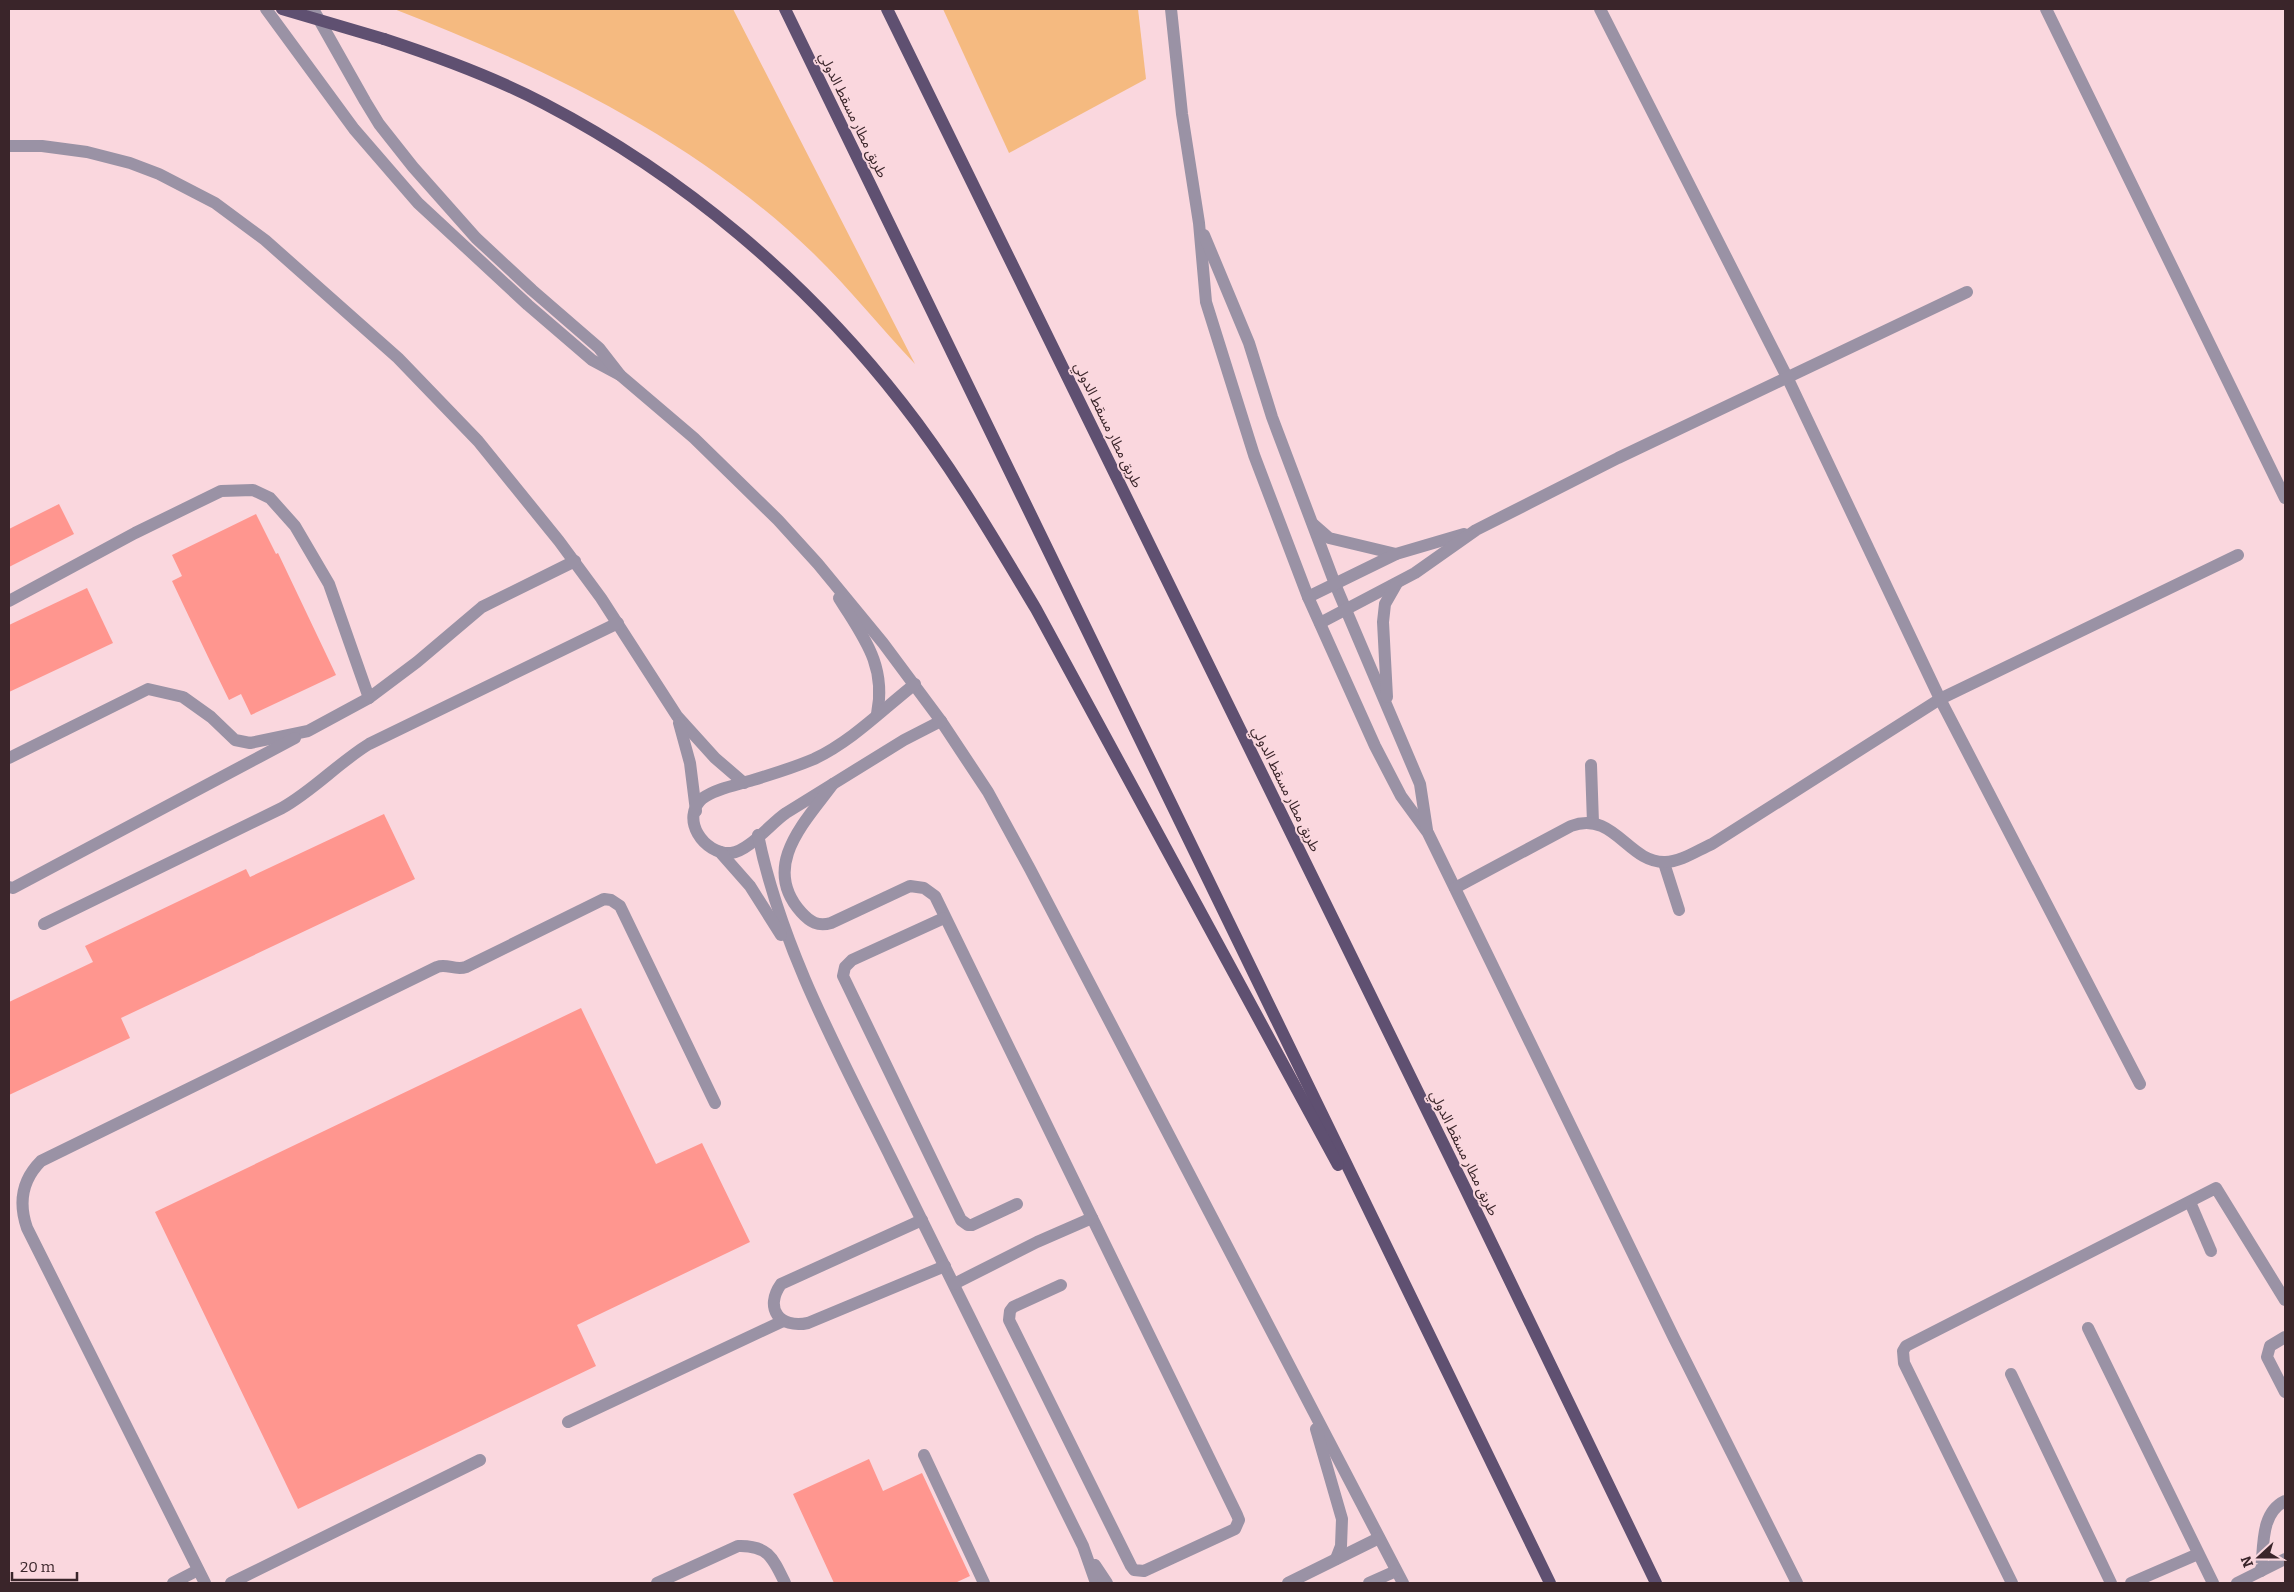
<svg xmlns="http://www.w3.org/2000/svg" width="2294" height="1592" font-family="Bitter,'Noto Sans Arabic',serif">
<rect width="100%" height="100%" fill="#fad7de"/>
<!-- green -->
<g fill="#f5ba80">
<path d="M394,9H733L915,364C881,328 849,288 813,253C695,139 546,68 394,9Z"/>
<polygon points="943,9 1138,9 1146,79 1009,153"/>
</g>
<!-- building -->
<g fill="#ff968f">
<polygon points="59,504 74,534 9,567 9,529"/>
<polygon points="256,514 276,554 278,553 336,675 251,715 241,694 229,700 210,661 172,581 182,576 172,555"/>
<polygon points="87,588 113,643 9,692 9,625"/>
<polygon points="384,814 415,879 121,1018 130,1038 9,1095 9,1002 93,962 85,946 246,869 250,877"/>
<polygon points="581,1008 656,1164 702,1143 750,1242 577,1325 596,1366 298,1509 155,1212"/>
<polygon points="869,1459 883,1491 922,1473 970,1576 955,1583 834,1583 793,1494"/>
</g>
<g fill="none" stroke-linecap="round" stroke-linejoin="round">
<!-- minor -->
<g stroke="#9a92a5" stroke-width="12">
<polyline points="266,9 354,129 418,203 528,305 592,360 620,375 694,438 778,520 818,564 883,643 941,721 988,792 1030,869 1403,1583"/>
<polyline points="313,9 365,101 379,124 413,167 476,238 532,290 599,348 620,375"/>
<polyline points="1171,9 1182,114 1199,223 1206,302 1254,455 1308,597 1375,746 1401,796 1428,833 1674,1338 1797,1583"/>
<polyline points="1600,9 1788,379 1940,699 2140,1084"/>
<polyline points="2046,9 2285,498"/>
<polyline points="9,146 42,146 87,152 130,163 159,174 215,203 265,240 398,358 478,441 559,541 601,598 677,716 715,758 744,783"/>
<polyline points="1204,235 1249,343 1272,417 1335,584 1420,784 1427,830"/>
<polyline points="1313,524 1329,538 1396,554"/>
<polyline points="1308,597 1396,554 1464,534"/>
<path d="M839,598C863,637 887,665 877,714"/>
<polyline points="9,601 135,533 221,491 253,490 270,498 295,526 329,584 369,698"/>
<polyline points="1320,623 1415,573 1476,530 1618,458 1967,292"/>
<path d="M915,684C882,710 852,741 814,759C795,767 773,774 753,780C737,785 717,788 703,798C679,818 704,855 731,853C749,851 771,823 786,813L904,740L941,721"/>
<polyline points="1387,697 1383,622 1385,604 1397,583"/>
<polyline points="679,723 690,763 696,811"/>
<polyline points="9,758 148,689 183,697 211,717 235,740 250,743 308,731 369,698 417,662 482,607 575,561"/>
<polyline points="1591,765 1593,823"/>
<path d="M833,784C805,822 760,866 801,912C810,922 818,927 831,923L910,886L924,888L935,896L1237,1515L1239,1520L1235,1529L1144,1571L1134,1570L1131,1566L1009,1320L1010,1311L1013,1307L1061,1285"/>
<path d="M758,835C781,948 840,1055 891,1158C955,1287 1019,1417 1083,1546L1096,1583"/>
<polyline points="720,852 750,886 781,935"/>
<polyline points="1664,863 1679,910"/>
<polyline points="9,887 13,888 295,738"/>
<path d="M1455,888L1571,826C1614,810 1628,863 1665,862C1681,862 1698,850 1712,844L1940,699L2238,555"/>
<polyline points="944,918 852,960 845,967 843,976 961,1220 968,1225 972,1225 1017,1204"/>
<path d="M44,924L282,808C314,790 338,763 369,744L618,623"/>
<polyline points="2190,1202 2211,1251"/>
<path d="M922,1220L781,1284C764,1308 779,1329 808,1323L945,1266"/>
<polyline points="954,1284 1037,1242 1092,1218"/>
<polyline points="2088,1328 2213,1583"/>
<polyline points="2285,1337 2270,1346 2267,1357 2285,1392"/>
<polyline points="2011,1374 2111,1583"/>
<polyline points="568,1422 783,1321"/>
<polyline points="1316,1429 1342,1519 1341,1546 1336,1559"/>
<polyline points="924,1455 984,1583"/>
<polyline points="1095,1565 1107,1583"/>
<path d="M2261,1571C2264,1547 2260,1513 2285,1501"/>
<polyline points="173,1583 198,1570"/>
<path d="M205,1583L27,1228C18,1202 22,1180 41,1161L437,967C447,963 455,971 466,967L604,899L611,900L620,906L715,1103"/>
<polyline points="231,1583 480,1460"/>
<path d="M657,1583L738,1546C768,1545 773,1558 785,1583"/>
<polyline points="1288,1583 1379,1538"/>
<polyline points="1369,1583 1396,1571"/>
<polyline points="2012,1583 1904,1363 1903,1351 1906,1346 2216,1188 2285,1300"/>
<polyline points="2131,1583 2198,1554"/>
<polyline points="2237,1583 2285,1559"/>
</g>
<!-- major -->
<g stroke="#5f5071" stroke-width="12">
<polyline points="785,9 1550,1583"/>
<polyline points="887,9 1464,1186 1656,1583"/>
<path d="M384,39C439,57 494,77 545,104C683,176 806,280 902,403C953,468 994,539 1036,609L1338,1165"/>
</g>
<!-- major-bridge -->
<polyline stroke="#5f5071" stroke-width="12" points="282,9 384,39"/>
</g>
<g text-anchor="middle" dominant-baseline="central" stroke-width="4" stroke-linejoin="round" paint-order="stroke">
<!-- street labels -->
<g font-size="14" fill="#3a252a" stroke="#fad7de">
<text transform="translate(853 115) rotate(64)">طريق مطار مسقط الدولي</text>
<text transform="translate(1108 425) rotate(64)">طريق مطار مسقط الدولي</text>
<text transform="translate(1286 789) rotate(64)">طريق مطار مسقط الدولي</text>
<text transform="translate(1464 1153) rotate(64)">طريق مطار مسقط الدولي</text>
</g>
</g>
<!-- border -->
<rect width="2294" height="1592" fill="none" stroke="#3a252a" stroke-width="20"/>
<!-- north arrow -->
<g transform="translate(2259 1557) rotate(249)" stroke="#fad7de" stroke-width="4" paint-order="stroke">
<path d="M0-4L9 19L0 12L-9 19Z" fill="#3a252a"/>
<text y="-8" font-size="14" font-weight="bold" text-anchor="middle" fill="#3a252a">N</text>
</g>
<!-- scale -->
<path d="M12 1572v8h65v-8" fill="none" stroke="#3a252a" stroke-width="2.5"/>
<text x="20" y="1572" font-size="15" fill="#3a252a" stroke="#fad7de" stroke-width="4" paint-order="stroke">20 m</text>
</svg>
